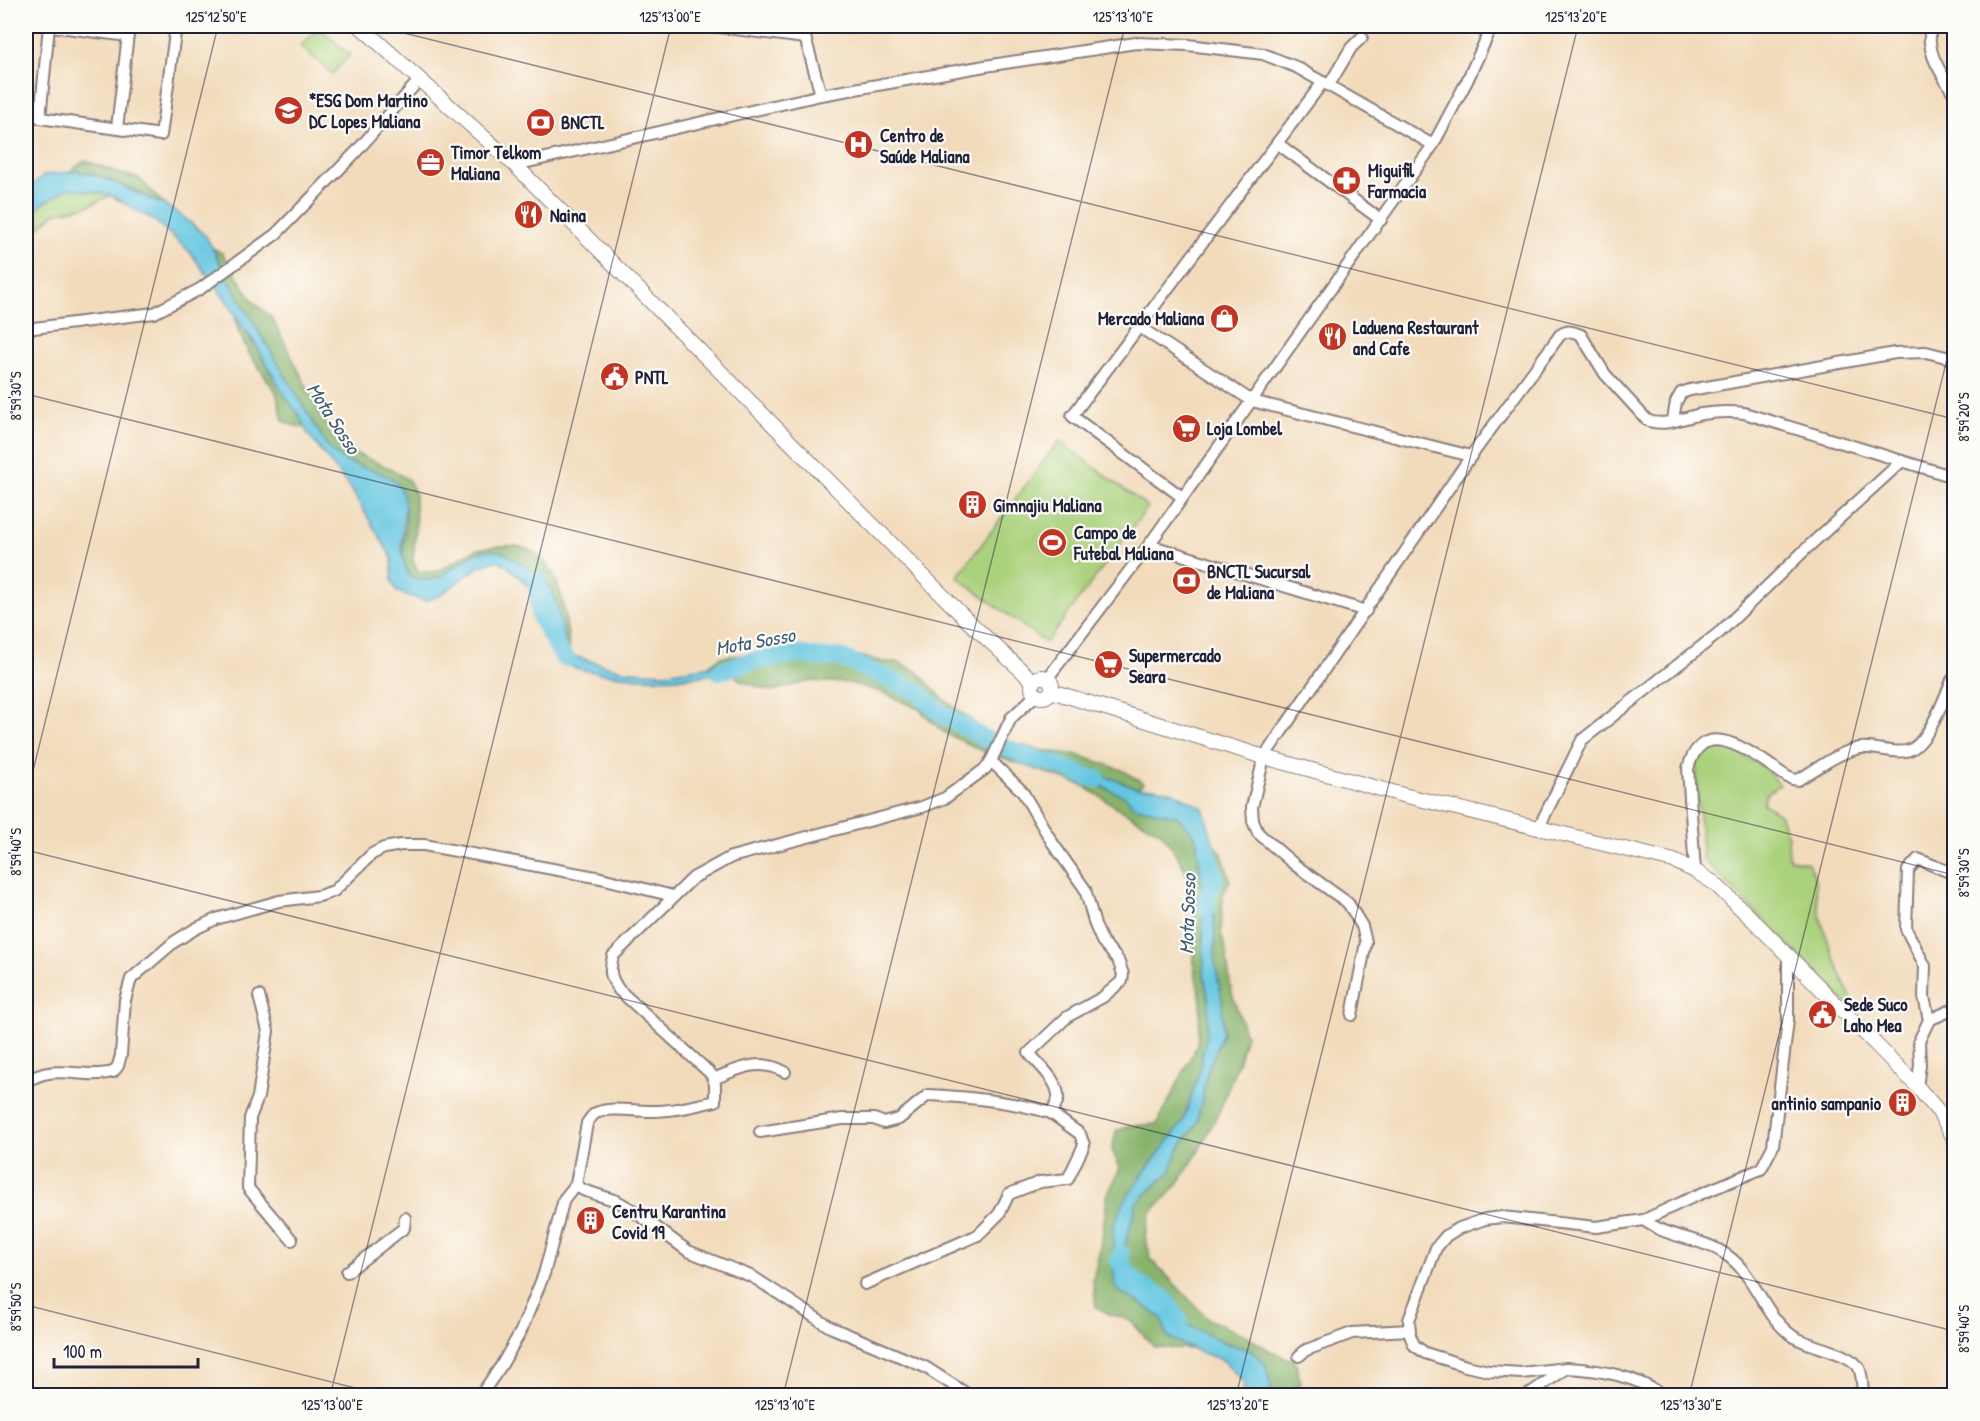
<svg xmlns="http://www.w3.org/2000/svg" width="1980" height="1421" font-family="'Patrick Hand',sans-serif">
<rect width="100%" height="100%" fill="#fdfcf7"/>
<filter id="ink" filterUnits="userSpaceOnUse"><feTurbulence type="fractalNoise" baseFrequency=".0167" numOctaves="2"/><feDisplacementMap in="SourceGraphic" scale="12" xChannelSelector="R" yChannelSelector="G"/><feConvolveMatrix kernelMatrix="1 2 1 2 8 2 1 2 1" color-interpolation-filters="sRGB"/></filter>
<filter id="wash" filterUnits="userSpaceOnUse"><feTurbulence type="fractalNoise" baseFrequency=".008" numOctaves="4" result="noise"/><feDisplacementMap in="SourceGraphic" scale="24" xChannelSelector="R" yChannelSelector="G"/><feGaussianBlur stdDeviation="1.35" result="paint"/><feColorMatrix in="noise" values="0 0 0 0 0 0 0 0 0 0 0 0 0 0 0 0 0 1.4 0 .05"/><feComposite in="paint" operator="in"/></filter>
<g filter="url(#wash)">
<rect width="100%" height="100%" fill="#f2dbbb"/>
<!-- green -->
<g fill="#aad17b" stroke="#667a5b" stroke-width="1.5">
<polygon points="319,28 350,55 332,74 300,46"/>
<polygon points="69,188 111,195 88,206 55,213 26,240 26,222 43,203"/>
<polygon points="1059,441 1148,507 1046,643 957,577"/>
<path d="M1706,747L1731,749L1764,767L1780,785L1766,794L1763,804L1780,814L1788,836L1789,858L1808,863C1819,878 1815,895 1819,912C1828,948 1844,982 1859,1016L1703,859L1697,793L1696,759Z"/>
</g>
<!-- forest -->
<g fill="#87b36b" stroke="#546a53" stroke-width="1.5">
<path d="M85,160L121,174L139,178L165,205C139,193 97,168 69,172Z"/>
<path d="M213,248L222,253L253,301L272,318L334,440L352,452L387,467L409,480L415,493L416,528L413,561L419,572C447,574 449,561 473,551C481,547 491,547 500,546C562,539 565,611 570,655L564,643L557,608L502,552L472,555L442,576L425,580L410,577C397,554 406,539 406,515C406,509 404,502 402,495L357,465L343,460L328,447L234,290Z"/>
<path d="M235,316C252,340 265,364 280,388C289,402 299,413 306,428L291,425L283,420L276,392L248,352L238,331Z"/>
<polygon points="791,649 835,650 883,662 898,662 917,671 941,697 992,736 1038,750 1078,755 1122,770 1144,783 1137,788 1119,781 1080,770 1104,788 1127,797 1133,806 1177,816 1196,837 1202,887 1204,975 1209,1001 1207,1033 1199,1072 1183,1122 1139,1179 1114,1260 1114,1284 1121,1293 1144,1305 1161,1318 1168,1337 1193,1349 1154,1347 1130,1320 1109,1314 1096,1307 1093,1281 1103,1232 1107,1196 1120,1168 1112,1150 1116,1131 1130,1126 1157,1124 1197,1045 1201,1001 1194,968 1192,887 1180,860 1162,833 1121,810 1084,786 978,749 943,732 919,709 884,693 850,683 810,681 772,691 741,681 731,672 755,666 733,663 710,665 721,657 773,653"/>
<polygon points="1213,842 1222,854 1230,880 1223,895 1221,932 1226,952 1231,990 1246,1035 1239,1060 1221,1108 1197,1154 1176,1187 1151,1212 1145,1236 1151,1259 1208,1319 1246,1336 1274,1353 1295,1361 1301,1383 1290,1395 1268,1395 1271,1387 1265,1364 1249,1350 1225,1343 1186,1324 1174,1305 1147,1295 1131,1282 1124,1250 1136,1203 1170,1172 1178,1150 1197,1123 1207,1073 1223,1032 1222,1000 1215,963"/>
</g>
<!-- water -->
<g fill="#63c6e1" stroke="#42748e" stroke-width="1.5">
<path d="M78,171L103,178L164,205L180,214L206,236L234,290L328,447C332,451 337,456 342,459C357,469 378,468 393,480C413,497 401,525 402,546C402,557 405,568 410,577C415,578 419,580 424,580C451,582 465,546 499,551C506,553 513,559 519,562C529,568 541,575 548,585C560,600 560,635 570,655L622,670L646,672L665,673L733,663L758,665C700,679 659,683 600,673C583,670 567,670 556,653C552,647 553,639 551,631C542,602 523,575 498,560L477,568L439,596L424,601L397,592L392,582V558L351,489L308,434L300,417L281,390L257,346L235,316L227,301L189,251L155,221L110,195L69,188L43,203L26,222V191L44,175Z"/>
<polygon points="1079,770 1119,781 1137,788 1155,788 1173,792 1203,808 1213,842 1215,963 1222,1000 1223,1032 1207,1073 1197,1123 1178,1150 1170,1172 1136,1203 1124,1250 1131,1282 1147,1295 1174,1305 1186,1324 1225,1343 1249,1350 1265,1363 1271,1387 1268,1395 1244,1395 1244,1383 1224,1361 1193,1349 1168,1337 1161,1318 1144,1305 1121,1293 1114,1284 1113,1227 1124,1202 1139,1179 1183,1122 1199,1072 1207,1033 1209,1001 1204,975 1202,887 1196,837 1177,816 1133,806 1126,797 1070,772"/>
</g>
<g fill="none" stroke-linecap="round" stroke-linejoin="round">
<!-- river -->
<g stroke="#63c6e1" stroke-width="18">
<polyline points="537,580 540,617 563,657 566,658"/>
<polyline points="719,671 753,661 796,654 821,658 840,657 918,692 940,713 991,742 1031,758 1058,765 1087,777 1097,779"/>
<polyline points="1207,848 1215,878 1207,899 1207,908"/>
<polyline points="1121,1254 1119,1261 1136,1283 1164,1298 1180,1322"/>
</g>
</g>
</g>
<g filter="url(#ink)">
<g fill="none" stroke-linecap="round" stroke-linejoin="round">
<defs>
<g id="minor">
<polyline points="49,26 40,118 161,135 176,26"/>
<polyline points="51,26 128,36"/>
<polyline points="712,26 805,38"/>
<polyline points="802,26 821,95"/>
<path d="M1931,26C1925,53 1941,72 1954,94"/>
<polyline points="1329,85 1351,48 1362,37"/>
<polyline points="117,128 129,26"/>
<polyline points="1277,143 1381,220"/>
<polyline points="515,165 821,95 985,66 1136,43 1188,45 1263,54 1296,67 1433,145"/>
<path d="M1138,326L1252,401L1471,456L1560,335C1568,330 1572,331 1581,335L1605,374L1647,420C1664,428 1684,417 1702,414C1716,412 1729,411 1744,413L1902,461L1808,547L1720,632L1582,740L1538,829"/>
<polyline points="26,329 154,313 200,289 276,234 356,152 420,79"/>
<polyline points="1673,420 1676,402 1681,393 1690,390 1895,353 1926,352 1954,359"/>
<polyline points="1902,461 1954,477"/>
<polyline points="1182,497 1072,416 1323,82"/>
<polyline points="1149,545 1366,611"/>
<polyline points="1047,679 1149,545 1433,145 1467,81 1492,26"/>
<path d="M1695,871L1688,769C1701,717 1744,748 1773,767C1782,773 1787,779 1798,780C1817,769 1838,752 1860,748C1875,746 1891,754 1906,751C1927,748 1945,697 1952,680"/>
<polyline points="259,996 268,1031 258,1097 250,1118 248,1188 292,1240"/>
<polyline points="1352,1015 1366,942 1362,926 1348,903 1295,865 1258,833 1253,821 1252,807 1264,757 1471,456"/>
<polyline points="1929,1020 1954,1009"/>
<path d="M713,1079C739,1069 759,1057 785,1072"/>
<path d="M26,1082C56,1062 82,1080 113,1072L118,1066L121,1055L125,1000L131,979L174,942L195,929L216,919L279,901L319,896L334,891L372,854L384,848L401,845H424L601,878L673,896"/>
<polyline points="1917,1087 1920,1065 1919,1041 1929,1020 1924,997 1925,966 1906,929 1908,870 1918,859 1954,874"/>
<path d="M760,1132L842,1119H874L884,1123L899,1119L928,1095C969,1097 1011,1101 1051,1113"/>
<polyline points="576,1184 583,1190 617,1201 631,1209 688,1251 753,1277 830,1327 925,1367 970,1396"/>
<path d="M1644,1220C1668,1239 1703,1237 1728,1256C1756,1276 1764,1317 1794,1337C1810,1347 1852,1353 1859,1368C1863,1376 1862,1387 1863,1396"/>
<polyline points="347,1272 404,1228 405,1218"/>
<path d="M865,1284L978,1235L999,1214L1009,1194L1040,1182L1068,1179L1084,1145L1080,1134L1051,1113C1053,1109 1057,1103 1058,1099C1060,1082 1039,1065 1029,1053L1067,1017L1103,997L1122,981L1123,974L1118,960L1102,941L1095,925L1085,889L1052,842L1022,791L991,761"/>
<polyline points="1299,1356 1306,1350 1352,1333 1410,1330"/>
<path d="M1567,1368C1602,1370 1635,1376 1665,1396"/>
<path d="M480,1396L501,1366L521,1331L544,1274L564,1199L576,1184L587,1123C590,1119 592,1115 596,1113C612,1106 636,1112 654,1111C674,1111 695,1106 715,1101V1084L711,1074L619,990C610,977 609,971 613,956L693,878L731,857L922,807L945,798L985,769L991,761L1011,718L1036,695"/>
<polyline points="1526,1396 1567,1368 1521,1373 1489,1371 1466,1366 1425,1353 1414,1345 1410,1335 1409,1320 1436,1248 1446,1236 1457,1229 1485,1219 1502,1217 1596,1227 1644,1220 1693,1197 1761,1169 1773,1146 1788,1020 1788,956"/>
</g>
<g id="major">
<polyline points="360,26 515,165 969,622 1034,682"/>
<circle cx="1042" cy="687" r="10"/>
<polyline points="1051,691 1264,757 1403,795 1674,861 1695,871 1714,883 1754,921 1914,1083 1939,1112 1954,1138"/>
</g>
</defs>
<!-- minor casing -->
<use href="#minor" stroke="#8a7e7b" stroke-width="14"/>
<!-- major casing -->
<use href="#major" stroke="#8a7e7b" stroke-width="16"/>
<!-- minor -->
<use href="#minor" stroke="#fff" stroke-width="10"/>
<!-- major -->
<use href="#major" stroke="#fff" stroke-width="14"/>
</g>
</g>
<!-- ticks -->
<path fill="none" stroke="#22223b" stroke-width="1.5" stroke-opacity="0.45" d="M376,26L1954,419M26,394L1954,875M26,799L218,26M26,850L1954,1331M26,1305L387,1396M330,1396L671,26M783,1396L1125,26M1236,1396L1578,26M1689,1396L1954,331"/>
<!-- icons -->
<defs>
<symbol id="school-disc" viewBox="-11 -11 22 22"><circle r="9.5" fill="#c8321e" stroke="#fdfcf7"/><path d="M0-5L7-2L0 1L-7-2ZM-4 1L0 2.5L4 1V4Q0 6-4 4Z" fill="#fff"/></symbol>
<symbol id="bank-disc" viewBox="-11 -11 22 22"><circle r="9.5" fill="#c8321e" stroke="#fdfcf7"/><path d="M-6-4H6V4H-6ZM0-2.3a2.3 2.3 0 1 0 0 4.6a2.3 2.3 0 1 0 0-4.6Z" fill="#fff"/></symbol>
<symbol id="hospital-disc" viewBox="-11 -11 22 22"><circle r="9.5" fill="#c8321e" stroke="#fdfcf7"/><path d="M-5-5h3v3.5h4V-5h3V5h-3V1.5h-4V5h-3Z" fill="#fff"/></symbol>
<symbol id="office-disc" viewBox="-11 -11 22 22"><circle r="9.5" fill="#c8321e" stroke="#fdfcf7"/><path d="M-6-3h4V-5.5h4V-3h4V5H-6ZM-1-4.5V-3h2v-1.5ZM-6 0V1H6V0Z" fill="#fff"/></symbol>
<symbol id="pharmacy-disc" viewBox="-11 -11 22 22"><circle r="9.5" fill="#c8321e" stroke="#fdfcf7"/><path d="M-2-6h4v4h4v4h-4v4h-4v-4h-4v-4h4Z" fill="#fff"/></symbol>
<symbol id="restaurant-disc" viewBox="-11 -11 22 22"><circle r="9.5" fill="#c8321e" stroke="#fdfcf7"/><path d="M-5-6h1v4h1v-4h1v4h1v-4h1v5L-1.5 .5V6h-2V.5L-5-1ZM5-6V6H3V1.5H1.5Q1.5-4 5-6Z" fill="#fff"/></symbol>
<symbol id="shop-disc" viewBox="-11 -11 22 22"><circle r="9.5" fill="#c8321e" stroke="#fdfcf7"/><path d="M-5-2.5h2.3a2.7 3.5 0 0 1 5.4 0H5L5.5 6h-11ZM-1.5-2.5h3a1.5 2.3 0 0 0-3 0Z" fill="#fff"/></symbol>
<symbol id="civic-disc" viewBox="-11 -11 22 22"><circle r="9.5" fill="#c8321e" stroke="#fdfcf7"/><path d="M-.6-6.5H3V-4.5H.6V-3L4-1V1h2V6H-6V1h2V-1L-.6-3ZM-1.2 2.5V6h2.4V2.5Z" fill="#fff"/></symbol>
<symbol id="supermarket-disc" viewBox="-11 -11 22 22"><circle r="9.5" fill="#c8321e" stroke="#fdfcf7"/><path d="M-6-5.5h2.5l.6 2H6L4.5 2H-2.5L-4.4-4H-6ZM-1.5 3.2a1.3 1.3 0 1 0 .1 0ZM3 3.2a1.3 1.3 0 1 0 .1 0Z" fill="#fff"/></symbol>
<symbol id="building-disc" viewBox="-11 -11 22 22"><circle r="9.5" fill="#c8321e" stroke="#fdfcf7"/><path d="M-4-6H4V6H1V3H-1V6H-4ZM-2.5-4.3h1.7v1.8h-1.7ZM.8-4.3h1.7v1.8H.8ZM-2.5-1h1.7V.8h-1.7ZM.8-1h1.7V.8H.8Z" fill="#fff"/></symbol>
<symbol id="stadium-disc" viewBox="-11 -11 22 22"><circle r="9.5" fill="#c8321e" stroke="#fdfcf7"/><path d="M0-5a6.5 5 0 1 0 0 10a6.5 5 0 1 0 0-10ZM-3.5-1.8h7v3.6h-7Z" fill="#fff"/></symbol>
</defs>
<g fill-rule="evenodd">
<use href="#school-disc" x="272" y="94" width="33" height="33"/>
<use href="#bank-disc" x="524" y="106" width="33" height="33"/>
<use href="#hospital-disc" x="842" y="128" width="33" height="33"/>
<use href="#office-disc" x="414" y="146" width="33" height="33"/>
<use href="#pharmacy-disc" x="1330" y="164" width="33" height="33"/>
<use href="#restaurant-disc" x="512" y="198" width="33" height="33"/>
<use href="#shop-disc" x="1208" y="302" width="33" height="33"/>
<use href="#restaurant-disc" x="1316" y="320" width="33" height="33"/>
<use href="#civic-disc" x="598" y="360" width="33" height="33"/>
<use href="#supermarket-disc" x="1170" y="412" width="33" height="33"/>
<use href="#building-disc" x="956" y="488" width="33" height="33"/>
<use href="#stadium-disc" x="1036" y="526" width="33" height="33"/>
<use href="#bank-disc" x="1170" y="564" width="33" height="33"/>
<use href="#supermarket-disc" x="1092" y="648" width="33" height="33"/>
<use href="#civic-disc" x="1806" y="998" width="33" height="33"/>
<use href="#building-disc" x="1886" y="1086" width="33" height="33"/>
<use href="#building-disc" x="574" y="1204" width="33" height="33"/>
</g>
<g text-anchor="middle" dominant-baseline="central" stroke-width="4.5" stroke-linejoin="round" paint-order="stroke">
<!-- poi labels -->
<g font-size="18" font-weight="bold" fill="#22223b" stroke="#fdfcf7" text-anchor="start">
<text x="309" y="100">*ESG Dom Martino<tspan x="309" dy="21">DC Lopes Maliana</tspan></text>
<text x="561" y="122">BNCTL</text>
<text x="880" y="135">Centro de<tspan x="880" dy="21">Saúde Maliana</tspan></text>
<text x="451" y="152">Timor Telkom<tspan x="451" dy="21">Maliana</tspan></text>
<text x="1368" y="170">Miguifil<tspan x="1368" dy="21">Farmacia</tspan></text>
<text x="550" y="215">Naina</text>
<text x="1204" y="318" text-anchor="end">Mercado Maliana</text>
<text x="1353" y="327">Laduena Restaurant<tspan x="1353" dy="21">and Cafe</tspan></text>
<text x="635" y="377">PNTL</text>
<text x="1207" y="428">Loja Lombel</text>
<text x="993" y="505">Gimnajiu Maliana</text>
<text x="1074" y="532">Campo de<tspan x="1074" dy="21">Futebal Maliana</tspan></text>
<text x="1207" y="571">BNCTL Sucursal<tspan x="1207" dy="21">de Maliana</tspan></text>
<text x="1129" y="655">Supermercado<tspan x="1129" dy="21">Seara</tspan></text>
<text x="1844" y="1004">Sede Suco<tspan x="1844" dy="21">Laho Mea</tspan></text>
<text x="1881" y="1103" text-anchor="end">antinio sampanio</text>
<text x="612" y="1211">Centru Karantina<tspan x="612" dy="21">Covid 19</tspan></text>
</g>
<!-- water labels -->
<g font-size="20" font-style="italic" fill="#395b75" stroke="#fdfcf7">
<text transform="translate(334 418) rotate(57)">Mota Sosso</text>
<text transform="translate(755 641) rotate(-10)">Mota Sosso</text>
<text transform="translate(1187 914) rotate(-88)">Mota Sosso</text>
</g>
</g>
<!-- margin -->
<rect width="1980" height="1421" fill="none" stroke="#fdfcf7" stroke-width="66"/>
<!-- scale -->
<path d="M54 1358v9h144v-9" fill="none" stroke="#22223b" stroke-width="3"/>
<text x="63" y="1358" font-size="18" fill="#22223b" stroke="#fdfcf7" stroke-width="4.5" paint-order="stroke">100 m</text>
<rect x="33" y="33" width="1914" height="1355" fill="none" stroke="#22223b" stroke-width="2"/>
<g font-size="15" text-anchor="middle" fill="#22223b">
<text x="216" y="22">125°12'50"E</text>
<text x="670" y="22">125°13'00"E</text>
<text x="1123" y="22">125°13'10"E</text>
<text x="1576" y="22">125°13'20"E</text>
<text transform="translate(16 396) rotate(-90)" y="5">8°59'30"S</text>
<text transform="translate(1964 417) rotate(-90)" y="5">8°59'20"S</text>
<text transform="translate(16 852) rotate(-90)" y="5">8°59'40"S</text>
<text transform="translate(1964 873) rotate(-90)" y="5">8°59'30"S</text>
<text transform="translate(16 1307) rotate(-90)" y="5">8°59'50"S</text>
<text transform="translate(1964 1329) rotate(-90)" y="5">8°59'40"S</text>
<text x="332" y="1410">125°13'00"E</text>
<text x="785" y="1410">125°13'10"E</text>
<text x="1238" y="1410">125°13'20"E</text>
<text x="1691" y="1410">125°13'30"E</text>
</g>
</svg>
